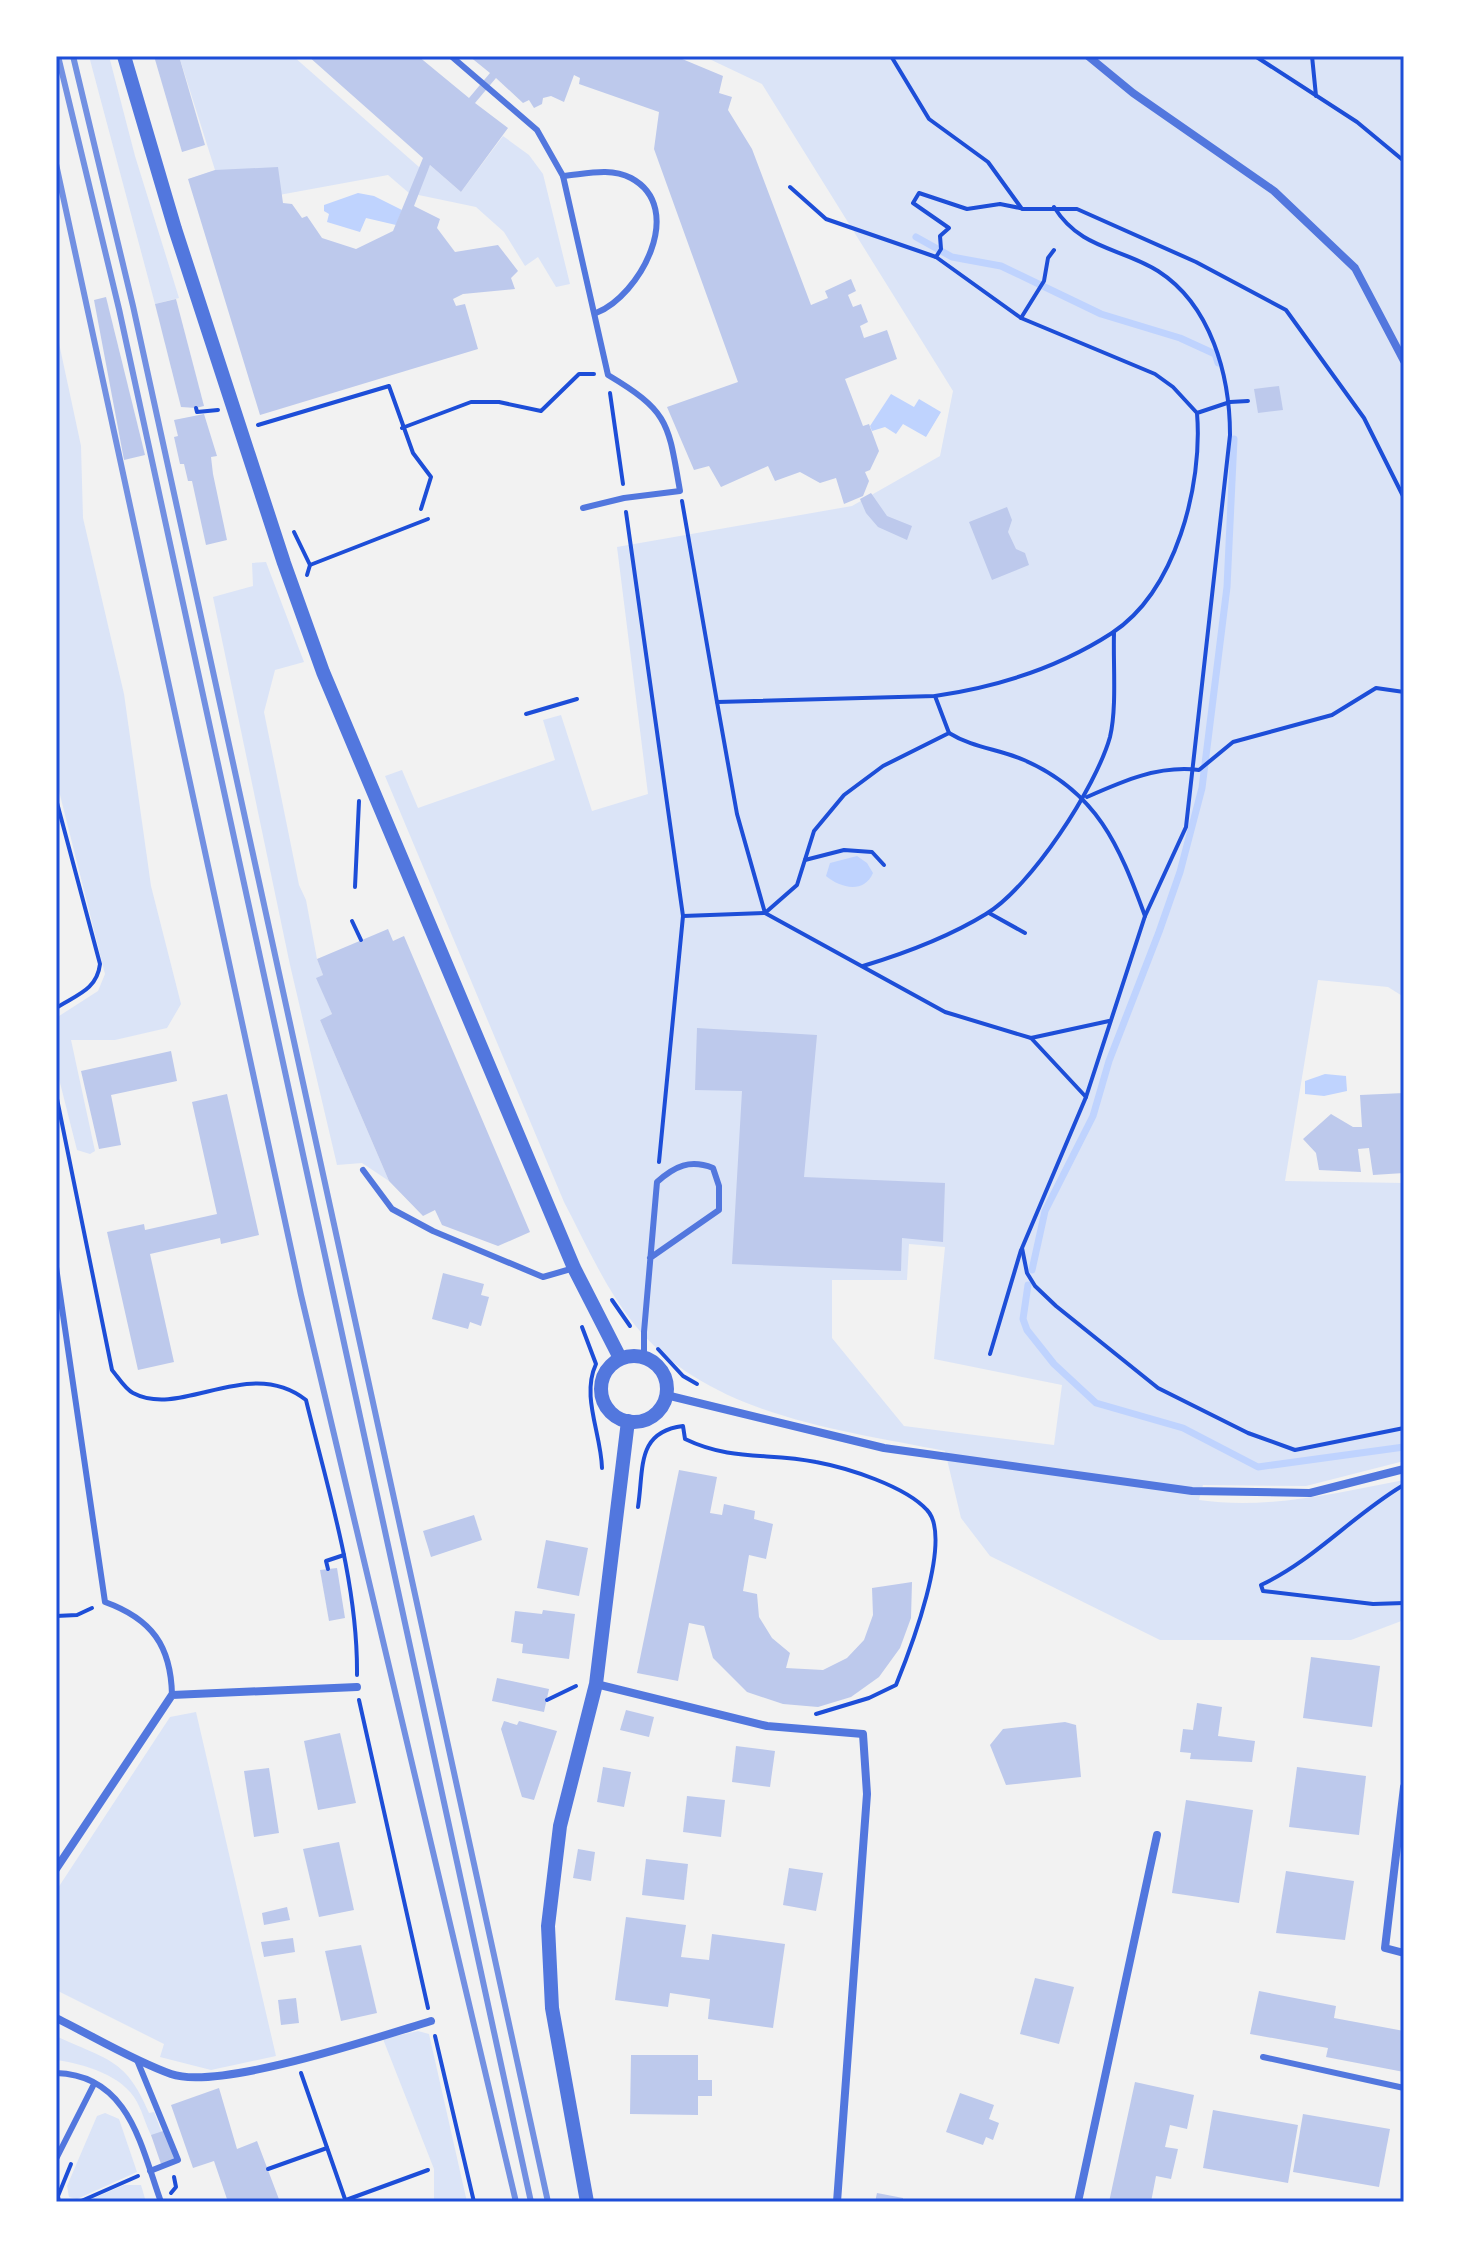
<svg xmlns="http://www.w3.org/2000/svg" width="1460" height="2258" font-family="'DM Sans',sans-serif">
<rect width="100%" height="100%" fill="#f2f2f2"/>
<!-- green -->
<g fill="#dbe4f7" fill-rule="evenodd">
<polygon points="89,56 109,56 135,156 179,298 155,304"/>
<polygon points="179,56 293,56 419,167 427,171 430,165 461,192 503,136 529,155 543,174 570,284 556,287 538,257 525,266 504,232 476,207 409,193 388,175 279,195 215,170"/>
<path d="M703,56H1404V997L1388,987L1318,980L1285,1181L1404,1183V1461L1306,1486L1203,1485L1199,1500C1267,1510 1337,1493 1404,1480V1620L1351,1640H1160L990,1556L961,1518L945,1451C838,1429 708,1416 634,1324C605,1288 585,1242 564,1202L385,776L402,770L418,808L555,760L543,720L561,715L592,811L648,794L617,547L852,506L940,456L953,391L762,84ZM909,1244L945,1247L934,1359L1062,1385L1054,1445L904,1426L832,1338V1280H907Z"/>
<polygon points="56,329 81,446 83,518 124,694 151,886 181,1004 167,1028 115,1040 71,1040 95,1151 90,1154 77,1150 56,1067 56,1018 98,991 105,974 56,779"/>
<polygon points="266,562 304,662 275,670 264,712 299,885 306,900 317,959 323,975 317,978 332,1014 320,1020 389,1181 362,1163 337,1165 290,965 213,597 253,586 252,563"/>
<polygon points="196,1712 276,2056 211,2070 160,2057 164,2044 56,1990 56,1891 170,1717"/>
<polygon points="418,2031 429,2034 467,2202 434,2202 434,2169 383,2039"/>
<path d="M56,2036C107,2060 126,2058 149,2113L154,2112L162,2133L152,2137C146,2126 143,2113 137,2102C123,2075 84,2064 56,2060Z"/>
<polygon points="105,2113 119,2119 137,2172 77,2199 69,2197 67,2186 97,2116"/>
<polygon points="124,2185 141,2185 146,2202 85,2202"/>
</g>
<!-- water -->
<g fill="#bfd3fe">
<polygon points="358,193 374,196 402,210 396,225 366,218 360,232 327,222 329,214 324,211 324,205"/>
<polygon points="891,394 914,407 919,399 941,412 926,437 903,424 896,434 885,427 872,431 870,426"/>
<path d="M857,856L867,863L873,873C864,894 840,888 826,876L830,863Z"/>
<polygon points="1325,1074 1346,1076 1347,1091 1324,1096 1305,1094 1305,1081"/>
</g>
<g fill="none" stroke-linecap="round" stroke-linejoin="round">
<!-- stream -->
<g stroke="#bfd3fe" stroke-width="7">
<polyline points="916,237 952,257 1001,266 1101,314 1180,338 1215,354 1218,363"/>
<polyline points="1032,1270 1045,1211 1093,1116 1109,1061 1159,932 1180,872 1202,788 1227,587 1234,439"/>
<polyline points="1028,1285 1023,1319 1027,1330 1054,1364 1096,1403 1183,1428 1258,1467 1404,1447"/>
</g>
</g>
<!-- building -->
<g fill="#bdc9ec">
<polygon points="154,56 179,56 205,145 182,152"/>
<polygon points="308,56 418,56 469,98 490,73 469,56 675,56 723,76 719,93 732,97 728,110 752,149 811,305 828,298 825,291 851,279 856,291 848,295 853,307 861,304 868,322 860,326 864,338 887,330 897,359 845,379 863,426 869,424 879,451 870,470 865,472 869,481 863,496 844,504 836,478 820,483 800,472 775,481 768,466 721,487 709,466 694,470 667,407 738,382 654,149 659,112 579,84 580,78 574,75 564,102 551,96 543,98 542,104 534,108 529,100 523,103 496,78 475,103 508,128 461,192 430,165 414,206 440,219 437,228 455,252 498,245 518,271 511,278 515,289 463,294 453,299 456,306 465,304 478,349 260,415 188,179 215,170 278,167 283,203 292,204 302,218 307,216 322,238 356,249 393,231 423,158"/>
<polygon points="106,297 145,455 124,460 94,300"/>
<polygon points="176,299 204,406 196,408 181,407 155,304"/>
<polygon points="1279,386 1283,410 1258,413 1254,389"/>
<polygon points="204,414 217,456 211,457 213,474 227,540 206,545 192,481 188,481 184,464 180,464 174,437 178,436 174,420"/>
<polygon points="871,493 887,516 912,526 907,540 878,527 866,513 860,499"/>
<polygon points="1007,507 1012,520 1008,532 1016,549 1025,553 1029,565 992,580 969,522"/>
<polygon points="388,929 393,941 404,936 530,1232 498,1246 442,1225 435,1210 423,1216 389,1181 320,1020 332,1014 316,978 323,975 317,959"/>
<polygon points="697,1028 817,1035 804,1177 945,1183 943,1242 902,1238 901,1271 732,1264 742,1091 695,1090"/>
<polygon points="171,1051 177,1081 111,1095 121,1145 99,1149 81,1071"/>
<polygon points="1404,1093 1404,1173 1373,1175 1369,1148 1358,1149 1361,1172 1319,1170 1316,1153 1303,1139 1331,1114 1353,1127 1362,1127 1360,1095"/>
<polygon points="227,1094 259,1235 221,1244 220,1238 150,1254 174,1362 138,1370 107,1232 144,1224 145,1230 217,1214 192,1102"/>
<polygon points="443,1273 484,1284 481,1295 489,1297 481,1326 470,1322 468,1329 432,1319"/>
<polygon points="679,1470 717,1477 710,1513 722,1515 724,1504 755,1511 754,1519 773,1524 766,1559 749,1555 743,1591 757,1594 759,1617 772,1638 790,1653 786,1668 823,1670 847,1658 864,1640 873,1615 872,1588 912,1582 911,1618 900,1648 879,1677 851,1697 818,1707 783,1704 747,1692 713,1658 704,1626 689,1623 678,1681 637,1673"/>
<polygon points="474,1515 482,1540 431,1557 423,1531"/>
<polygon points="546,1540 588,1548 579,1596 537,1588"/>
<polygon points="337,1568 345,1618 329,1621 320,1570"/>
<polygon points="543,1610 575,1614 569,1659 522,1653 523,1644 511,1642 515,1611 542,1614"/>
<polygon points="1311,1657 1380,1666 1372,1727 1303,1718"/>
<polygon points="497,1678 549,1689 544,1712 492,1701"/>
<polygon points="1197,1703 1222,1707 1218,1736 1255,1741 1252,1762 1190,1759 1191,1753 1180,1752 1183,1729 1193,1730"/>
<polygon points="626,1710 654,1717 649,1737 620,1730"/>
<polygon points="504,1721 517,1725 519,1721 557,1731 534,1800 522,1797 501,1729"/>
<polygon points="1065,1722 1076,1725 1081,1777 1006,1785 990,1745 1003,1729"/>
<polygon points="340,1733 356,1803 318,1810 304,1741"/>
<polygon points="736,1746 775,1751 770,1787 732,1782"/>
<polygon points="603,1767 631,1772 624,1807 597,1802"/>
<polygon points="1297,1767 1366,1776 1359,1835 1289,1827"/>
<polygon points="269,1768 279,1833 254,1837 244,1771"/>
<polygon points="687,1796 725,1800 721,1837 683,1832"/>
<polygon points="1186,1800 1253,1810 1239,1903 1172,1893"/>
<polygon points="339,1842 354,1910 319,1917 303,1849"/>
<polygon points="578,1849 595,1852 591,1881 573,1878"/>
<polygon points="646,1859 688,1864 684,1900 642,1895"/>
<polygon points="789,1868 823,1873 816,1911 783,1905"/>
<polygon points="1286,1871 1354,1881 1345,1940 1276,1933"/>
<polygon points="287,1907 290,1920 264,1925 262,1913"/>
<polygon points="626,1917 686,1925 681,1957 709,1960 712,1934 785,1944 773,2028 708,2019 710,1999 670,1993 668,2007 615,2000"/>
<polygon points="293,1938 295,1952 264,1957 261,1942"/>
<polygon points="361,1945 377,2013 341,2021 325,1951"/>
<polygon points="1035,1978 1074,1987 1059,2044 1020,2034"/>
<polygon points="1259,1991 1336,2006 1334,2018 1404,2031 1404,2072 1326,2057 1328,2048 1250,2034"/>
<polygon points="296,1998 299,2023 281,2025 278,2000"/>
<polygon points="631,2055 698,2055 698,2080 712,2080 712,2096 698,2096 698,2115 630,2114"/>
<polygon points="1135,2082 1194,2095 1187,2129 1170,2125 1165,2147 1178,2149 1171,2179 1156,2176 1151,2202 1109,2202"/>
<polygon points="219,2088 237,2149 257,2141 280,2202 228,2202 214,2161 193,2168 171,2105"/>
<polygon points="960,2093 994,2105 989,2119 999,2123 993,2140 986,2137 983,2145 946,2132"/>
<polygon points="1213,2110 1298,2125 1288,2183 1203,2168"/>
<polygon points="1303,2114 1390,2129 1379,2187 1293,2172"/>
<polygon points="166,2130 176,2159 161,2164 151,2135"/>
<polygon points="877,2193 903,2198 903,2202 875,2202"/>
</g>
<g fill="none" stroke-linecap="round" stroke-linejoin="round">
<!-- path -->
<g stroke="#1d4ed8" stroke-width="4">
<polyline points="891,56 929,119 988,162 1022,209 1077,209 1196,262 1286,310 1364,418 1404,498"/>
<polyline points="1255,56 1357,122 1404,161"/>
<polyline points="1312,56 1316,96"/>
<polyline points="790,187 826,219 936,257 1021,318 1155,374 1173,387 1197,413"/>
<path d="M1054,207C1081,250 1120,247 1158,271C1211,305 1230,375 1230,435L1186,827L1145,916L1086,1097L1022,1248L1027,1273L1035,1286L1056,1306L1158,1388L1248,1433L1295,1450L1404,1428"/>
<polyline points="936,257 941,249 940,236 949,228 913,203 919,193 967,209 1000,204 1020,208"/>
<polyline points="1021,318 1044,281 1048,258 1054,250"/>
<polyline points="610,393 623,484"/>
<polyline points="196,408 197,412 218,410"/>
<polyline points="258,425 389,386 413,453 431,477 421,509"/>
<polyline points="402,428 471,402 499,402 541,411 579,374 594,374"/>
<path d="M682,501L717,702L935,696C997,687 1058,668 1112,633C1176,591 1203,485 1197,413L1230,402L1248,401"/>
<polyline points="626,512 683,916 659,1162"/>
<polyline points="294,532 310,565"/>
<polyline points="307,575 310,565 428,519"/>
<polyline points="717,702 737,814 765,913"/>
<polyline points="526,714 577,699"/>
<path d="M949,733C973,748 999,749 1024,760C1097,792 1119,845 1145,916"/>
<path d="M1087,797C1123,781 1159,765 1199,770L1233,742L1332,715L1376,688L1404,692"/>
<path d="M56,799L100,964C97,990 76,995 56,1008"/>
<polyline points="805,860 844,850 872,852 884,865"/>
<polyline points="355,887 359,801"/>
<polyline points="765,913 797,885 814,831 844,795 883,766 949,733 935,696"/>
<polyline points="989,913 1025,933"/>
<polyline points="683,916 765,913 945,1012 1031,1038 1109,1021"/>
<polyline points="352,921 361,940"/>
<path d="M863,966C906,953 947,938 986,914C1031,887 1096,787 1110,737C1117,708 1113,663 1114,633"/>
<polyline points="1031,1038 1086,1097"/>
<path d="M56,1094L112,1370C118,1377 125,1389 133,1393C182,1419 249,1355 306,1400C328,1490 358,1583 357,1675"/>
<polyline points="612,1300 630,1326"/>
<path d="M582,1327L596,1364C581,1396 601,1433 602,1468"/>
<polyline points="658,1349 683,1376 697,1384"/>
<polyline points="990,1354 1021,1250"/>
<path d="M1402,1486C1352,1516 1314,1560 1261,1585L1263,1591L1373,1604L1404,1603"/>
<path d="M638,1507C644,1468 636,1432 683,1426L685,1439C733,1462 769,1452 816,1462C848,1468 905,1486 927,1510C954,1538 909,1653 896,1685L869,1698L816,1714"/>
<polyline points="328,1569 326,1561 344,1555"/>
<polyline points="56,1616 77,1615 92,1608"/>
<polyline points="359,1700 428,2008"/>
<polyline points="547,1700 576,1686"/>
<polyline points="435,2036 474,2202"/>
<polyline points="301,2073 346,2202"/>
<polyline points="268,2169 327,2148"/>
<polyline points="171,2193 176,2187 174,2177"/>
<polyline points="346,2200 428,2170"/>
<polyline points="59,2202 58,2196 71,2164"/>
<polyline points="79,2202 138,2176"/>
</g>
<!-- service -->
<g stroke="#5277de" stroke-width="6">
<path d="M451,56L537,130L563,176L608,375C670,412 668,423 680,491L624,498L583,508"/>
<path d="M563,176C586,174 610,167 631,178C687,208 640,296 596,313"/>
<polyline points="363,1170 392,1209 433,1231 543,1277 574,1268"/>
<path d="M56,1267L105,1602C152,1619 171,1646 172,1695"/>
<path d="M644,1357V1332L657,1182C675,1166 690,1159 713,1168L719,1186V1210L650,1258"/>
<polyline points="1263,2057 1404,2088"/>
<polyline points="137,2060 178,2160 150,2171"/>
<path d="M56,2073C130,2075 141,2147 161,2202"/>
<polyline points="56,2159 94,2084"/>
</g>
<!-- minor -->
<g stroke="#5277de" stroke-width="8">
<polyline points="1088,56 1133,93 1274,191 1355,268 1404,361"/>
<polyline points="666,1395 884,1448 1192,1491 1310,1493 1404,1469"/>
<polyline points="596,1684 767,1726 863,1734 867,1794 837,2202"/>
<polyline points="1404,1787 1385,1948 1404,1953"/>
<polyline points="56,1869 172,1695 357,1687"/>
<path d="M56,2018C93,2036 132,2060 171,2074C219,2091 378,2037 431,2021"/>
<polyline points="1078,2202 1157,1835"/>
</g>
<!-- tertiary -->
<g stroke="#5277de" stroke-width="14">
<polyline points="124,56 175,229 284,563 323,672 574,1268 620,1358"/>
<circle cx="634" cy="1389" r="33"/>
<polyline points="587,2202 552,2008 548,1926 560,1826 596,1684 628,1421"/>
</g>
<!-- rail -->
<g stroke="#7290e2" stroke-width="6">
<polyline points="58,56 119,309 531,2202"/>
<polyline points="73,56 133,306 548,2202"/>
<polyline points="56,164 301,1295 516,2202"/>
</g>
</g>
<!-- border -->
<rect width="1460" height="2258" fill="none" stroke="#ffffff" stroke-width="116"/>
<rect x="58" y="58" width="1344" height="2142" fill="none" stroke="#1d4ed8" stroke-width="3"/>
</svg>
